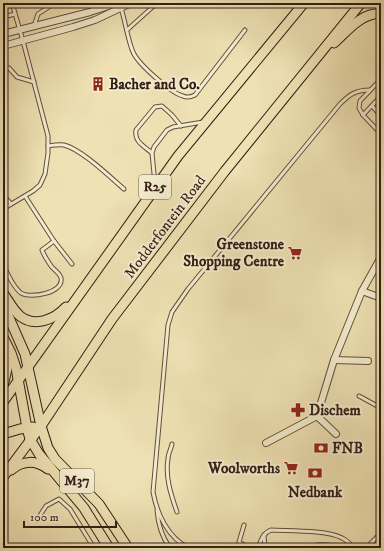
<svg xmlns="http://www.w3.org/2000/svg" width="384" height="551" font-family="'IM FELL DW Pica',serif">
<rect width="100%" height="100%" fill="#eee1b3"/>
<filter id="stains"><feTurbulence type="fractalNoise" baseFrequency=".005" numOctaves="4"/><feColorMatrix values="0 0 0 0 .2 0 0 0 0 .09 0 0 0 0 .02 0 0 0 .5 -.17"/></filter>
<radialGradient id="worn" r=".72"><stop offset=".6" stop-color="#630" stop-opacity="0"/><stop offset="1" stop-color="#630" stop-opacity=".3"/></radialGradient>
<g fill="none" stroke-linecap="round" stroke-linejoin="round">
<defs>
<g id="lane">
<polyline points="26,3 30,4 35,3"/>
<polyline points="92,3 93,11"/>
<path d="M121,8C125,20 128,41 133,52C138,64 171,93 183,96C187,98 191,97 195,95L245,30"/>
<polyline points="3,17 15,14"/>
<polyline points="34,26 38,14 55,3"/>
<polyline points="127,30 157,3"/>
<polyline points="3,67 9,68 17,77 34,82"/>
<polyline points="381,79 360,101 359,108 363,115 381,134"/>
<polyline points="372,106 381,116"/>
<polyline points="363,115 381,96"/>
<path d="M48,146C54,145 58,144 64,145C81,149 110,177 124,189"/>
<path d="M152,153C144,146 134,142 136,130L155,107L162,106L172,115L181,126"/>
<polyline points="155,184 152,153 154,147 167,130 173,127 203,122"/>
<polyline points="3,195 11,204"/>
<polyline points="25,196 54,241 72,264"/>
<polyline points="3,209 33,191 40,185 45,174 48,153 48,136 23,41 12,3"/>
<path d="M3,264C7,273 13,287 21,293C30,299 64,293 61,278C60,273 54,270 51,266C48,261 44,256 42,250L54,241"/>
<polyline points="359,396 381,408"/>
<path d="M172,444C171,449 168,454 168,459C165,477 171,495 177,512"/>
<path d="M157,510C158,524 162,537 170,548"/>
<polyline points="37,520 46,506 59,499 70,509 94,548"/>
<polyline points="244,525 239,542 249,548"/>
<polyline points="264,535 265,548"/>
<polyline points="369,545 377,537"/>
<path d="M189,548C168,538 157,514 153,492L168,325L172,312L188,289L340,104C350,94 356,90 370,90"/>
<path d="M258,548C261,540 263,533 271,530C289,531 328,530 342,538C347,540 350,544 354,548"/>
<path d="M299,548C311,546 326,542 337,548"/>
</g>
<g id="street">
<polyline points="3,34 90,12 118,3"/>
<polyline points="3,46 73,27 95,20 131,3"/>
<polyline points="362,291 381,298"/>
<polyline points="334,360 368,361"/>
<polyline points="317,416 336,434"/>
<polyline points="266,443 317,416 334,360 362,291 381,257"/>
</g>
<g id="primary">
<path d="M334,43C347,31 362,12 381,14"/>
<path d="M3,293C8,300 13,310 20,316C35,328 55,319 66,307"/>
<polyline points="3,304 25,354 41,426 48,448 55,459 99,504 128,548"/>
<polyline points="3,337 11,353 16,368 27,428 30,439 39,454 84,508 109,548"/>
<polyline points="3,345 7,369 3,386"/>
<polyline points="3,402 178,156 304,3"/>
<polyline points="3,434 20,429 33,427"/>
<path d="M11,470C23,460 36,460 48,469"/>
<polyline points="3,477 41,426 112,319 225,171 361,3"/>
</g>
</defs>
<!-- lane casing -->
<use href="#lane" stroke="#614f3c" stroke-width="5"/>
<!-- street casing -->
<use href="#street" stroke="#614f3c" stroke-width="8"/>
<!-- primary casing -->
<use href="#primary" stroke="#321e15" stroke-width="11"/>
<!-- lane -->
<use href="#lane" stroke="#f4ecce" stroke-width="3"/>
<!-- street -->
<use href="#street" stroke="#f4ecce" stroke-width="6"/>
<!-- primary -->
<use href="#primary" stroke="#eee1b3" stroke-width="9"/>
</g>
<!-- icons -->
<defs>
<symbol id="building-bare" viewBox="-9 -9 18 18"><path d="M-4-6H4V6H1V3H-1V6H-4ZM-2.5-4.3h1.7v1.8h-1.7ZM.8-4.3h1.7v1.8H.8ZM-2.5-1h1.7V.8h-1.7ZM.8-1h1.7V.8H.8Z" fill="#8f2418" stroke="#f4ecce" stroke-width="2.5" paint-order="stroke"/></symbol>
<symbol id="supermarket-bare" viewBox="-9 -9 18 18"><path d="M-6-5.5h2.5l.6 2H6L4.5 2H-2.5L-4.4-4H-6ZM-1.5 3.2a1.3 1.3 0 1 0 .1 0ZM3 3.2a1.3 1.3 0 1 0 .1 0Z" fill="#8f2418" stroke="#f4ecce" stroke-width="2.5" paint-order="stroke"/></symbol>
<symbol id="pharmacy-bare" viewBox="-9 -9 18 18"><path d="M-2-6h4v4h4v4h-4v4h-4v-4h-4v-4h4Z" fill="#8f2418" stroke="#f4ecce" stroke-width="2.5" paint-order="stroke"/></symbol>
<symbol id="bank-bare" viewBox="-9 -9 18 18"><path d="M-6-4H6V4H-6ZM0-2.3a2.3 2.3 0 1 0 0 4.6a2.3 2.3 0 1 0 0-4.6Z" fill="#8f2418" stroke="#f4ecce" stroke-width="2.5" paint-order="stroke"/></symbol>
</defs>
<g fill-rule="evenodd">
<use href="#building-bare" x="88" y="74" width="20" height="20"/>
<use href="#supermarket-bare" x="285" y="243" width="20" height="20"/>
<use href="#pharmacy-bare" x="288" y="400" width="20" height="20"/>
<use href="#bank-bare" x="311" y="438" width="20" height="20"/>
<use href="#supermarket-bare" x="281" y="458" width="20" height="20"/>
<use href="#bank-bare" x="305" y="463" width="20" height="20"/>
</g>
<g text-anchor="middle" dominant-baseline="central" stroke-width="4" stroke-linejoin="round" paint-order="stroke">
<!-- shield labels -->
<g fill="#f4ecce" stroke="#6c5c4c" stroke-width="1">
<rect x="139" y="175" width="32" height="24" rx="3"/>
<rect x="60" y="469" width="34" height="24" rx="3"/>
</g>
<g font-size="14" font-weight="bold" fill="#321e15">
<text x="155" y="187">R25</text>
<text x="77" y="481">M37</text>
</g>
<!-- poi labels -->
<g font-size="15" font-weight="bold" fill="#321e15" stroke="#f4ecce" text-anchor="start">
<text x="109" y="84">Bacher and Co.</text>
<text x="284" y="244" text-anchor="end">Greenstone<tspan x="284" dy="17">Shopping Centre</tspan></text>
<text x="309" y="410">Dischem</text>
<text x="332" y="448">FNB</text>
<text x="280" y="468" text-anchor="end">Woolworths</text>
<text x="315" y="492" text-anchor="middle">Nedbank</text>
</g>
<!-- street labels -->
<g font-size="15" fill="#321e15" stroke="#f4ecce">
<text transform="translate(165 227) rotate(-53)">Modderfontein Road</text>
</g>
</g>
<!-- margin -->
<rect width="384" height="551" fill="none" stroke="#eee1b3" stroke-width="16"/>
<rect x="4" y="4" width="376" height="543" fill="none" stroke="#321e15" stroke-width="2"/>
<rect x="8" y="8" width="368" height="535" fill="none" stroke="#321e15"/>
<!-- scale -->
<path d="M24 521v6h92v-6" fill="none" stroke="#321e15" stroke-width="2"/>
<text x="30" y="521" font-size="12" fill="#321e15" stroke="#f4ecce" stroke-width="3" paint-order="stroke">100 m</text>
<rect width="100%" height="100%" filter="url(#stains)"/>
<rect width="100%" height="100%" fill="url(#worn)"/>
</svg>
